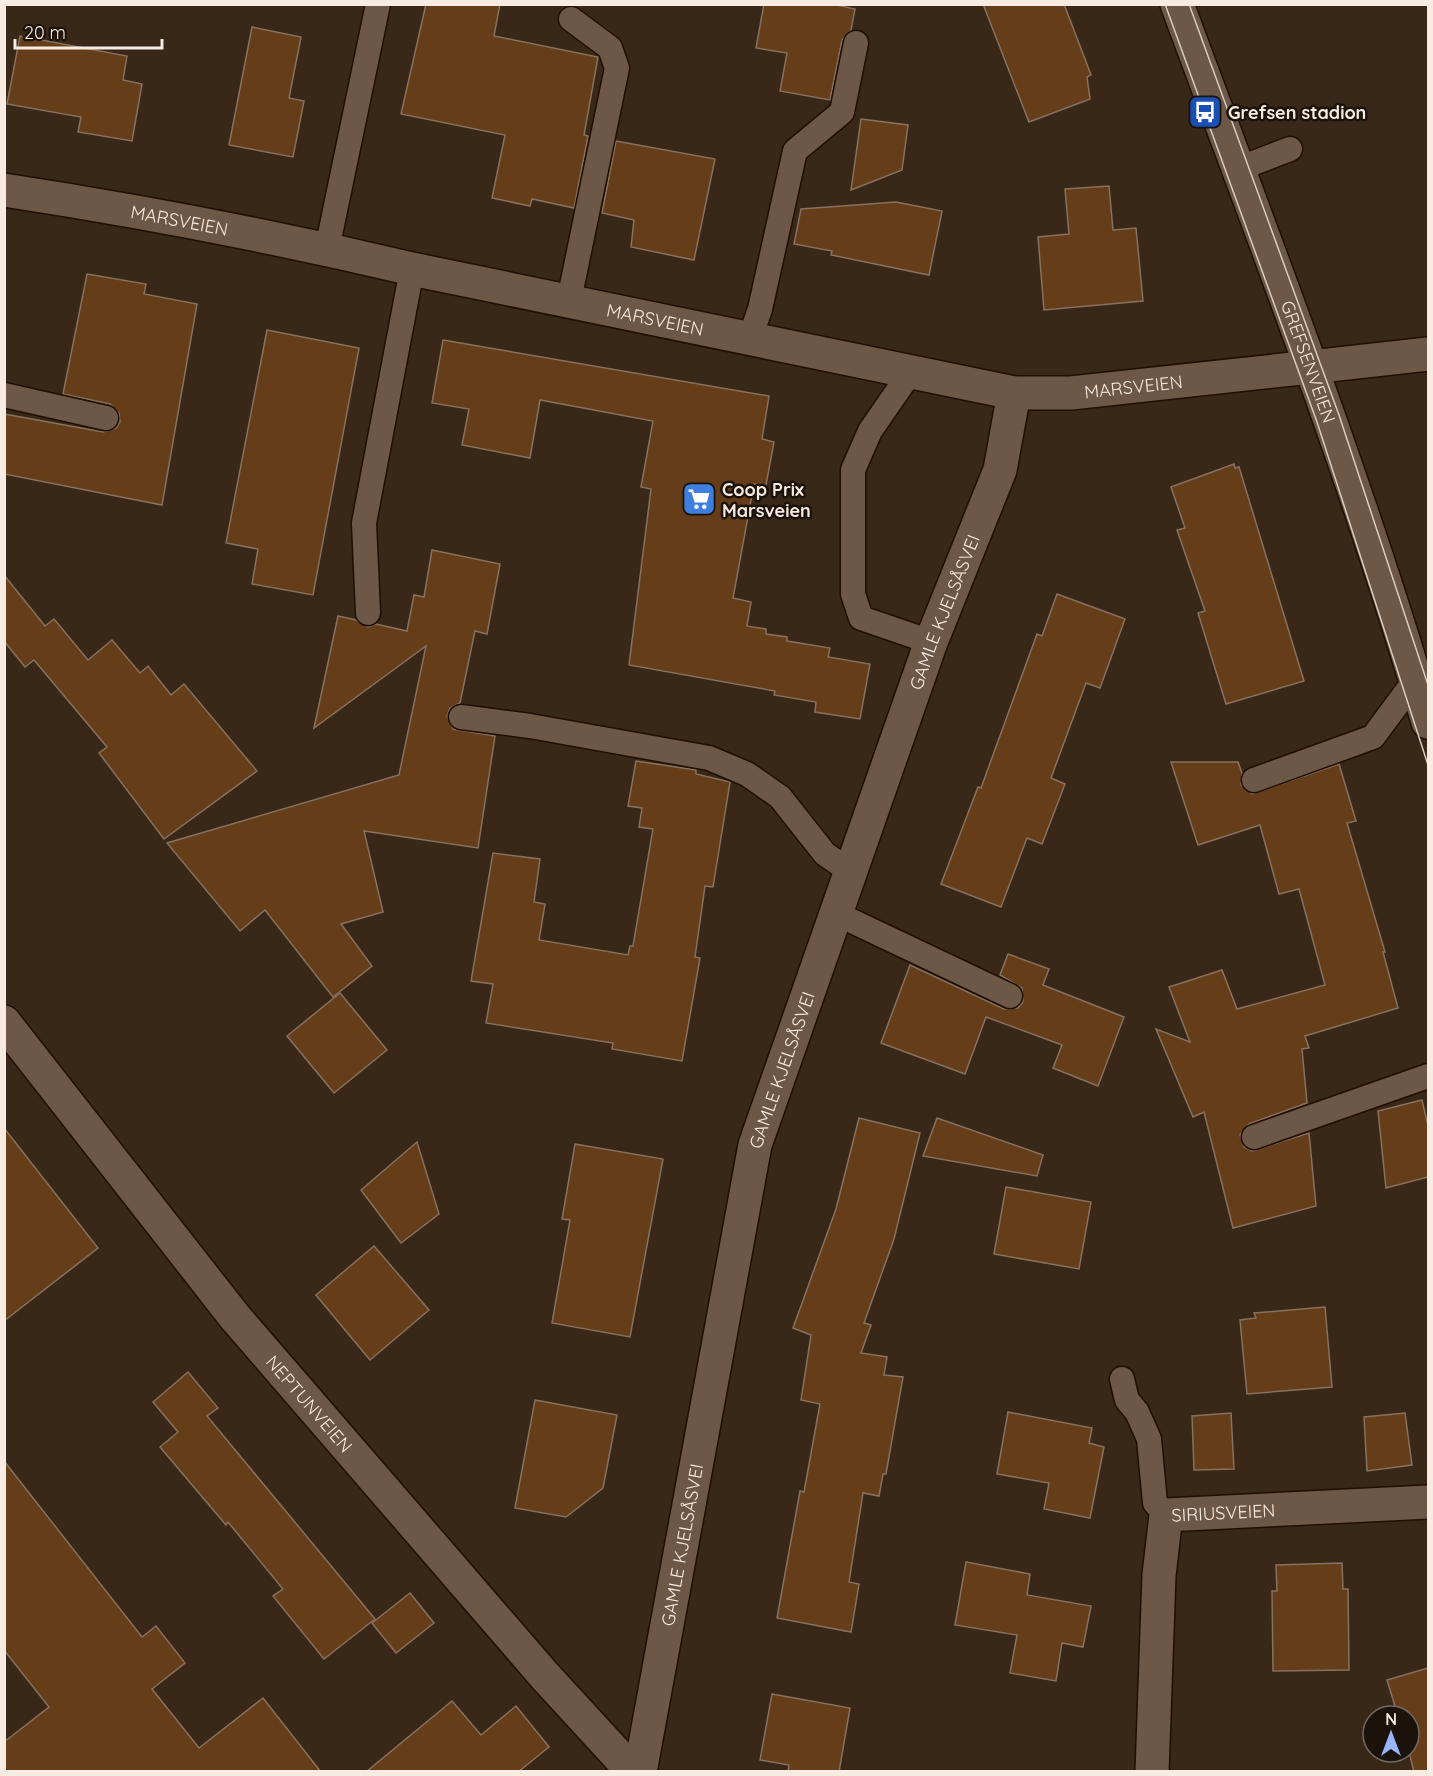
<svg xmlns="http://www.w3.org/2000/svg" width="1433" height="1776" font-family="Quicksand,sans-serif">
<rect width="100%" height="100%" fill="#392717"/>
<!-- building -->
<g fill="#653d19" stroke="#877160" stroke-width="1.5">
<polygon points="426,4 500,4 494,36 598,57 584,135 588,136 574,208 532,199 530,206 492,198 505,135 401,114"/>
<polygon points="764,4 832,4 855,9 851,30 842,40 830,100 780,91 787,53 756,48"/>
<polygon points="983,4 1064,4 1091,75 1087,77 1090,99 1029,122"/>
<polygon points="252,27 301,37 289,98 304,101 293,157 229,145"/>
<polygon points="20,36 127,56 123,80 142,84 132,141 78,132 81,117 7,104"/>
<polygon points="861,119 908,125 902,170 851,190"/>
<polygon points="616,141 715,159 694,260 631,247 634,220 602,213"/>
<polygon points="1109,186 1113,230 1136,228 1143,301 1044,310 1038,237 1069,234 1065,189"/>
<polygon points="896,202 942,211 929,275 831,255 832,251 794,244 801,209"/>
<polygon points="87,274 146,284 144,294 197,304 162,505 4,474 4,414 103,432 116,428 120,422 119,413 110,404 63,394"/>
<polygon points="267,330 359,348 313,595 252,584 258,549 226,543"/>
<polygon points="443,340 769,396 762,439 774,442 766,485 754,484 733,598 751,602 747,626 766,629 766,634 787,637 787,641 830,648 828,657 870,664 860,719 815,712 816,702 774,695 775,691 629,665 651,489 641,487 653,421 540,400 530,458 462,445 469,409 432,403"/>
<polygon points="1234,464 1235,468 1239,467 1304,681 1226,704 1198,613 1205,611 1177,530 1185,528 1171,487"/>
<polygon points="432,550 500,564 487,634 475,631 460,703 450,708 447,716 453,729 495,736 478,848 364,831 383,912 341,924 372,966 333,997 265,910 240,931 167,843 399,775 426,646 314,728 338,616 356,620 368,627 376,624 407,631 414,595 424,597"/>
<polygon points="4,575 45,626 54,619 88,660 112,640 140,673 148,666 171,695 184,684 257,771 164,839 99,753 107,747 34,660 25,667 4,641"/>
<polygon points="1057,594 1125,619 1100,688 1086,683 1051,778 1065,784 1042,844 1027,838 1001,907 941,884 978,787 981,788 1037,634 1042,636"/>
<polygon points="636,761 696,770 696,774 730,782 713,887 705,886 695,957 700,958 682,1061 612,1049 613,1043 486,1023 493,984 471,981 493,853 540,859 534,902 545,904 539,940 628,955 630,946 633,946 653,829 639,827 642,808 628,806"/>
<polygon points="1171,762 1238,762 1242,773 1241,785 1252,794 1339,764 1356,821 1347,823 1385,952 1383,952 1398,1008 1305,1036 1309,1048 1302,1049 1307,1103 1249,1124 1240,1135 1244,1147 1252,1151 1309,1133 1316,1206 1233,1228 1204,1112 1193,1117 1156,1029 1190,1042 1169,987 1222,970 1237,1009 1325,985 1299,889 1279,894 1260,825 1198,845"/>
<polygon points="1008,954 1049,969 1043,985 1124,1017 1098,1086 1053,1068 1062,1045 986,1017 965,1074 881,1043 910,965 1004,1009 1018,1008 1023,1002 1022,988 1000,975"/>
<polygon points="340,993 387,1050 334,1093 287,1036"/>
<polygon points="1422,1100 1428,1126 1428,1177 1386,1188 1378,1111"/>
<polygon points="859,1118 920,1133 894,1239 864,1323 871,1325 861,1353 887,1357 884,1375 903,1377 886,1474 883,1474 879,1496 863,1493 849,1582 859,1584 851,1632 777,1618 800,1491 804,1492 820,1404 801,1400 811,1335 793,1328 836,1209"/>
<polygon points="937,1118 1043,1155 1037,1176 923,1156"/>
<polygon points="4,1128 98,1248 4,1321"/>
<polygon points="417,1142 439,1214 401,1243 361,1190"/>
<polygon points="575,1144 663,1159 630,1337 552,1323 570,1220 562,1219"/>
<polygon points="1006,1187 1091,1202 1079,1269 994,1254"/>
<polygon points="374,1246 429,1310 370,1360 316,1295"/>
<polygon points="1325,1307 1332,1387 1247,1394 1240,1320 1256,1318 1254,1313"/>
<polygon points="188,1372 218,1408 207,1416 375,1619 324,1659 273,1596 283,1589 228,1522 226,1525 160,1447 178,1432 153,1402"/>
<polygon points="535,1400 617,1415 603,1488 566,1517 515,1508"/>
<polygon points="1008,1412 1092,1428 1089,1443 1104,1447 1090,1518 1044,1509 1049,1483 997,1474"/>
<polygon points="1231,1413 1234,1469 1194,1470 1192,1416"/>
<polygon points="1405,1413 1412,1465 1367,1471 1364,1417"/>
<polygon points="4,1461 142,1637 156,1626 185,1663 152,1689 199,1748 263,1698 321,1772 4,1772 4,1742 49,1707 4,1650"/>
<polygon points="966,1562 1030,1574 1027,1595 1091,1606 1083,1647 1062,1643 1056,1681 1010,1673 1017,1635 955,1625"/>
<polygon points="1342,1563 1343,1589 1348,1589 1349,1670 1273,1671 1272,1591 1277,1591 1276,1565"/>
<polygon points="410,1593 434,1623 396,1653 372,1623"/>
<polygon points="1428,1668 1428,1772 1414,1772 1409,1752 1409,1716 1398,1716 1387,1680"/>
<polygon points="772,1694 850,1708 839,1772 788,1772 789,1765 760,1760"/>
<polygon points="452,1701 481,1735 516,1706 549,1747 518,1772 366,1772"/>
</g>
<g fill="none" stroke-linecap="round" stroke-linejoin="round">
<defs>
<g id="lane">
<polyline points="1238,169 1290,149"/>
<polyline points="327,249 378,4"/>
<polyline points="569,300 617,68 610,48 571,19"/>
<polyline points="750,338 760,309 795,151 842,112 856,43"/>
<polyline points="910,373 870,431 853,470 853,594 861,618 931,642"/>
<polyline points="4,395 106,418"/>
<polyline points="368,613 364,523 412,269"/>
<polyline points="461,717 530,726 709,758 747,774 780,797 825,854 850,871"/>
<polyline points="1254,780 1373,737 1416,679 1426,675"/>
<polyline points="835,913 1010,996"/>
<polyline points="1254,1137 1428,1076"/>
<polyline points="1122,1379 1127,1400 1137,1412 1149,1439 1155,1503 1166,1515"/>
</g>
<g id="street">
<path id="s1" d="M4,190C141,211 277,237 412,269L1014,393H1071L1311,367"/>
<path id="s2" d="M4,1022L234,1316L544,1675L633,1772"/>
<path id="s3" d="M640,1772L755,1145L931,642L1000,470L1014,393"/>
<path id="s4" d="M1152,1772L1159,1575L1166,1515L1428,1502"/>
</g>
<g id="secondary">
<path id="s5" d="M1177,4C1265,242 1357,479 1428,722"/>
<polyline points="1311,367 1428,354"/>
</g>
</defs>
<!-- lane casing -->
<use href="#lane" stroke="#200f02" stroke-width="27"/>
<!-- street casing -->
<use href="#street" stroke="#200f02" stroke-width="36"/>
<!-- secondary casing -->
<use href="#secondary" stroke="#200f02" stroke-width="36"/>
<!-- lane -->
<use href="#lane" stroke="#6d5746" stroke-width="24"/>
<!-- street -->
<use href="#street" stroke="#6d5746" stroke-width="33"/>
<!-- secondary -->
<use href="#secondary" stroke="#6d5746" stroke-width="33"/>
<!-- tram -->
<g stroke="#d9ccc1" stroke-width="1.5">
<polyline points="1165,4 1317,422 1428,765"/>
<polyline points="1189,4 1339,415 1428,685"/>
</g>
</g>
<!-- icons -->
<defs>
<symbol id="bus-square" viewBox="-11 -11 22 22"><rect x="-9" y="-9" width="18" height="18" rx="4" fill="#1a4fb4" stroke="#1a120b"/><path d="M-5-6H5V4H4V6H2V4H-2V6H-4V4H-5ZM-3.5-4V0h7V-4ZM-3.5 1.2v1.5H-2V1.2ZM2 1.2v1.5H3.5V1.2Z" fill="#fff"/></symbol>
<symbol id="supermarket-square" viewBox="-11 -11 22 22"><rect x="-9" y="-9" width="18" height="18" rx="4" fill="#3f7fe0" stroke="#1a120b"/><path d="M-6-5.5h2.5l.6 2H6L4.5 2H-2.5L-4.4-4H-6ZM-1.5 3.2a1.3 1.3 0 1 0 .1 0ZM3 3.2a1.3 1.3 0 1 0 .1 0Z" fill="#fff"/></symbol>
</defs>
<g fill-rule="evenodd">
<use href="#bus-square" x="1186" y="93" width="38" height="38"/>
<use href="#supermarket-square" x="680" y="480" width="38" height="38"/>
</g>
<g text-anchor="middle" dominant-baseline="central" stroke-width="5" stroke-linejoin="round" paint-order="stroke">
<!-- poi labels -->
<g font-size="18" font-weight="bold" fill="#f8ebe1" stroke="#1a120b" text-anchor="start">
<text x="1228" y="112">Grefsen stadion</text>
<text x="722" y="489">Coop Prix<tspan x="722" dy="21">Marsveien</tspan></text>
</g>
<!-- street labels -->
<g font-size="18" fill="#f8ebe1" stroke="#1a120b">
<text stroke="none"><textPath href="#s1" startOffset="178">MARSVEIEN</textPath></text>
<text stroke="none"><textPath href="#s1" startOffset="664">MARSVEIEN</textPath></text>
<text stroke="none"><textPath href="#s5" startOffset="381">GREFSENVEIEN</textPath></text>
<text stroke="none"><textPath href="#s1" startOffset="1150">MARSVEIEN</textPath></text>
<text stroke="none"><textPath href="#s3" startOffset="1203">GAMLE KJELSÅSVEI</textPath></text>
<text stroke="none"><textPath href="#s3" startOffset="717">GAMLE KJELSÅSVEI</textPath></text>
<text stroke="none"><textPath href="#s2" startOffset="489">NEPTUNVEIEN</textPath></text>
<text stroke="none"><textPath href="#s4" startOffset="315">SIRIUSVEIEN</textPath></text>
<text stroke="none"><textPath href="#s3" startOffset="231">GAMLE KJELSÅSVEI</textPath></text>
</g>
</g>
<!-- border -->
<rect width="1433" height="1776" fill="none" stroke="#f8ebe1" stroke-width="12"/>
<!-- north arrow -->
<g transform="translate(1391 1734)"><circle r="28" fill="#1a120b" stroke="#736961" stroke-width="1.5"/>
<path d="M0-4.5L10 22L0 15L-10 22Z" fill="#99b5fd"/>
<text y="-9" font-size="16" font-weight="bold" text-anchor="middle" fill="#f8ebe1">N</text>
</g>
<!-- scale -->
<path d="M15 39v9h147v-9" fill="none" stroke="#f8ebe1" stroke-width="3"/>
<text x="24" y="39" font-size="18" fill="#f8ebe1" stroke="#1a120b" stroke-width="4.5" paint-order="stroke">20 m</text>
</svg>
